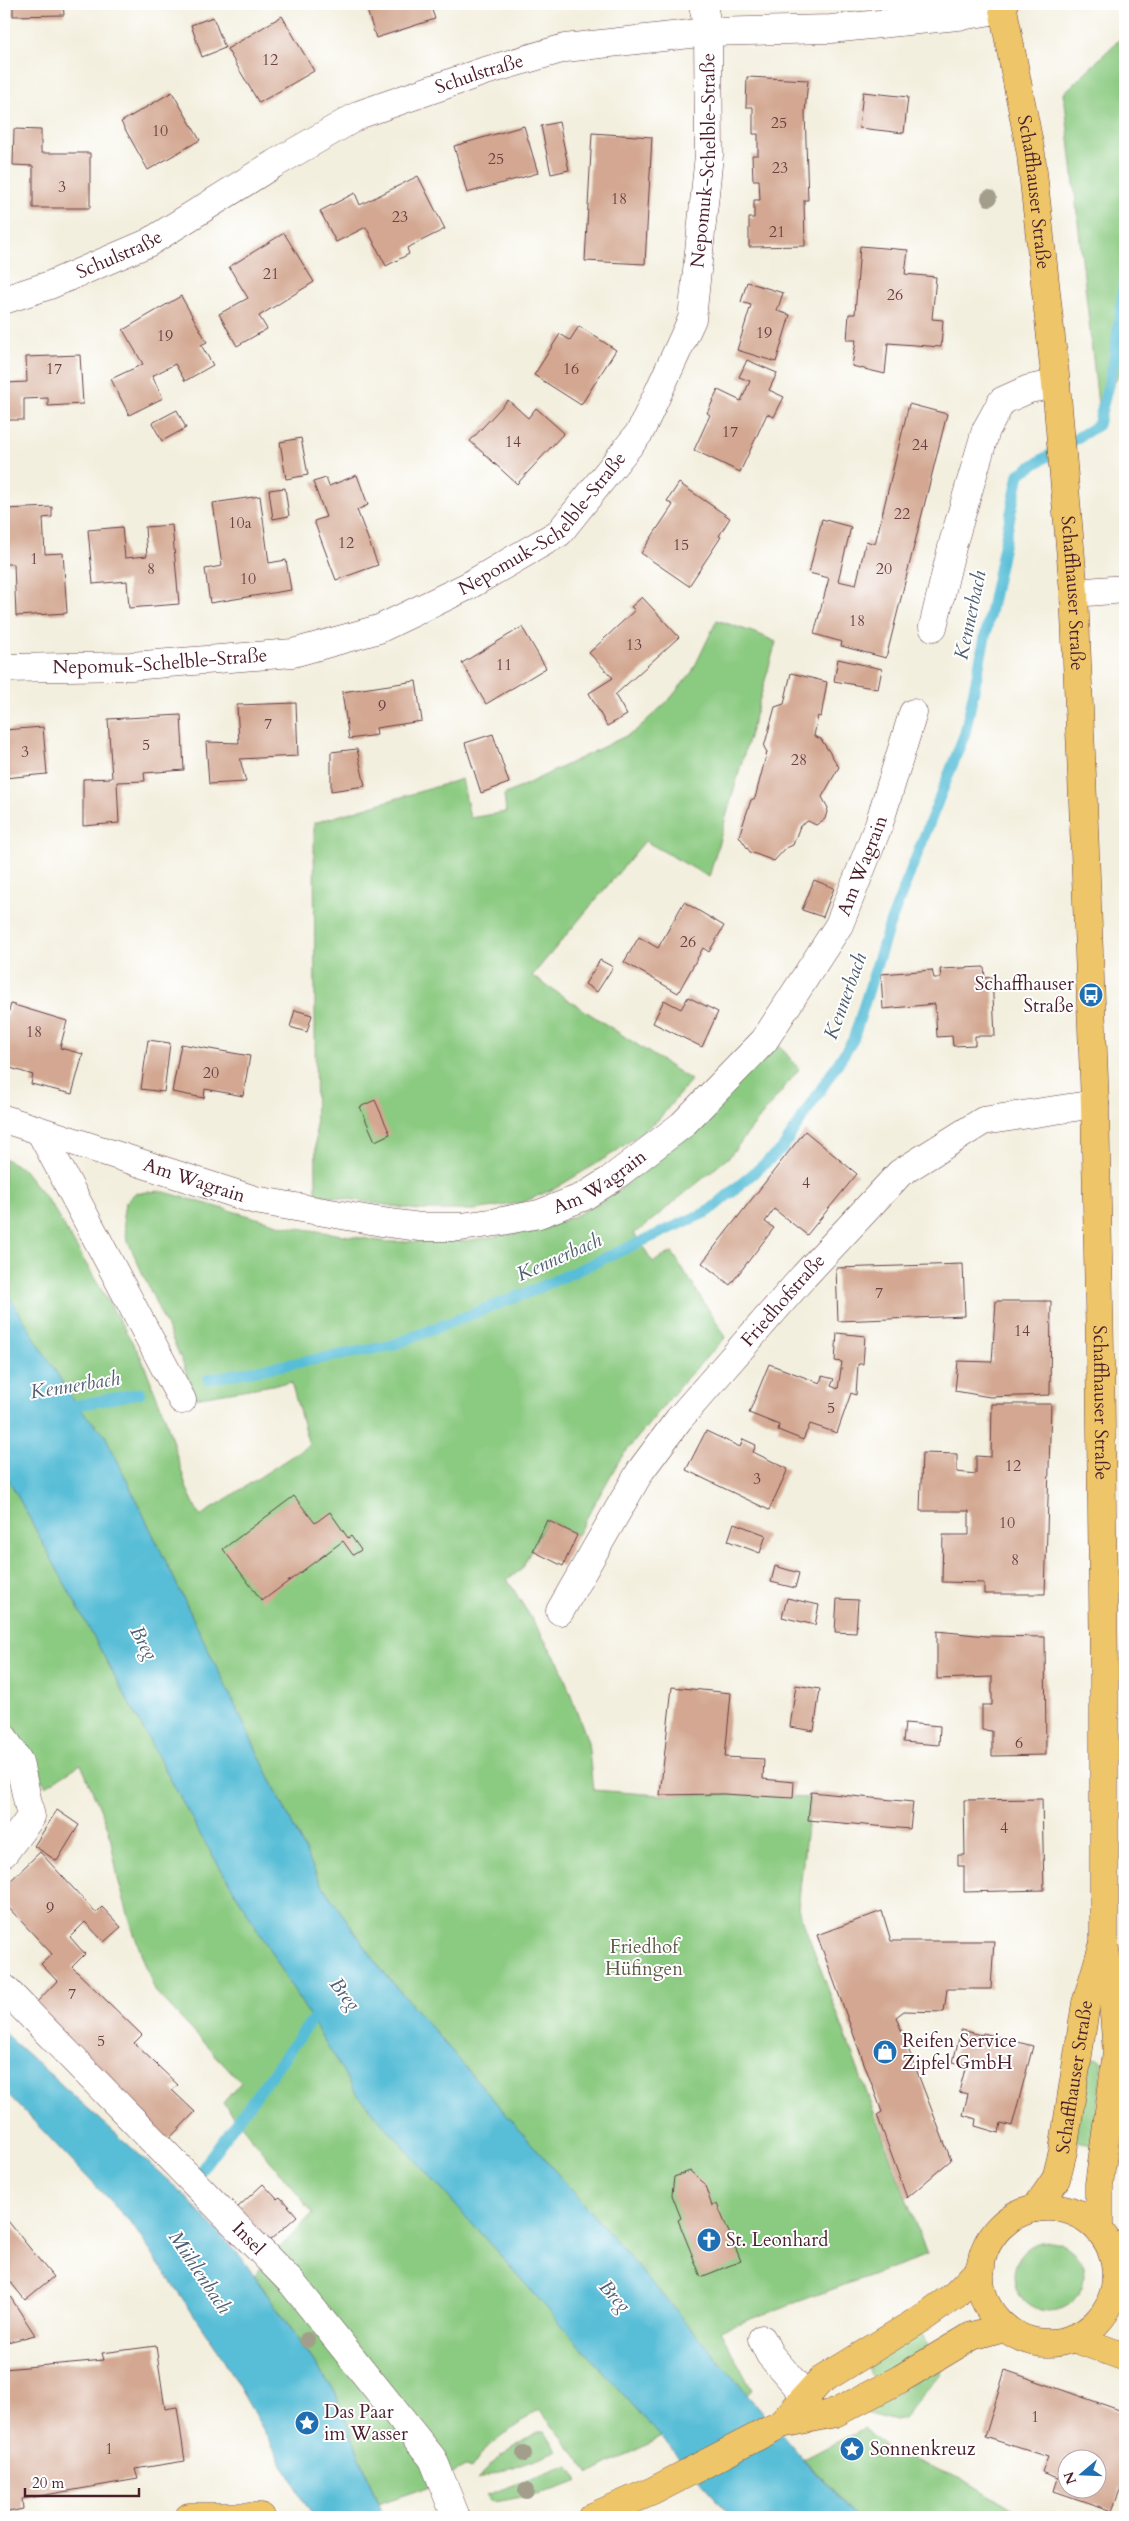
<svg xmlns="http://www.w3.org/2000/svg" width="1129" height="2521" font-family="Cardo,serif">
<rect width="100%" height="100%" fill="#fff"/>
<filter id="ink" filterUnits="userSpaceOnUse"><feTurbulence type="fractalNoise" baseFrequency=".02" numOctaves="2"/><feDisplacementMap in="SourceGraphic" scale="10" xChannelSelector="R" yChannelSelector="G"/><feConvolveMatrix kernelMatrix="1 2 1 2 8 2 1 2 1" color-interpolation-filters="sRGB"/></filter>
<filter id="wash" filterUnits="userSpaceOnUse"><feTurbulence type="fractalNoise" baseFrequency=".0096" numOctaves="4" result="noise"/><feDisplacementMap in="SourceGraphic" scale="20" xChannelSelector="R" yChannelSelector="G"/><feGaussianBlur stdDeviation="1.12" result="paint"/><feColorMatrix in="noise" values="0 0 0 0 0 0 0 0 0 0 0 0 0 0 0 0 0 1.4 0 .05"/><feComposite in="paint" operator="in"/></filter>
<g filter="url(#wash)">
<rect width="100%" height="100%" fill="#f3efde"/>
<!-- green -->
<g fill="#8bca81" stroke="#6a7456">
<polygon points="1125,34 1125,363 1099,414 1064,93"/>
<polygon points="717,620 761,635 776,642 709,877 645,841 532,976 691,1080 658,1120 615,1152 556,1188 521,1203 474,1210 417,1210 316,1194 314,823 462,779 470,818 506,812 504,795 634,732 669,700 692,672"/>
<polygon points="778,1044 799,1069 729,1157 640,1230 634,1233 653,1262 672,1252 726,1337 684,1381 620,1459 577,1535 547,1520 521,1570 507,1579 560,1665 588,1742 593,1790 660,1795 723,1794 810,1798 798,1908 927,2255 720,2330 752,2390 590,2474 539,2409 486,2448 471,2469 465,2467 433,2485 378,2504 335,2392 254,2275 313,2213 223,2103 241,2082 155,1991 133,1931 118,1879 109,1830 81,1764 46,1786 4,1710 4,1158 23,1169 52,1206 141,1357 165,1417 187,1489 200,1516 309,1445 291,1382 194,1398 183,1363 127,1239 123,1217 125,1203 135,1193 161,1191 285,1226 387,1242 463,1241 540,1230 575,1216 617,1192 690,1129"/>
<polygon points="1091,2058 1100,2059 1103,2063 1092,2144 1075,2141"/>
<circle cx="1049" cy="2276" r="35"/>
<polygon points="921,2333 930,2347 876,2378 871,2375 869,2370 872,2363"/>
<polygon points="938,2367 941,2372 903,2419 895,2421 864,2413"/>
<polygon points="864,2428 888,2450 966,2481 1025,2517 856,2517 804,2459"/>
<polygon points="538,2432 544,2432 558,2451 477,2480 499,2457"/>
<path d="M569,2465L578,2478L577,2482C550,2492 523,2497 495,2502L491,2501L486,2495Z"/>
</g>
<!-- water -->
<g fill="#59bed7" stroke="#526e81">
<polygon points="4,1288 77,1406 105,1435 320,1882 381,1969 812,2469 856,2517 732,2517 356,2093 201,1836 4,1471"/>
<polygon points="4,2033 183,2194 241,2257 335,2392 383,2517 313,2517 219,2352 131,2223 4,2090"/>
</g>
<g fill="none" stroke-linecap="round" stroke-linejoin="round">
<!-- stream -->
<g stroke="#59bed7" stroke-width="11">
<polyline points="208,1379 390,1346 534,1290 709,1211 782,1149 853,1040 889,926 965,733 1019,474 1098,425 1113,366 1125,277"/>
<polyline points="63,1408 140,1393"/>
<polyline points="193,2181 320,2009"/>
</g>
</g>
<g id="blocks">
<!-- building -->
<g fill="#d3a791" fill-rule="evenodd">
<polygon points="13,4 63,4 64,15 13,16"/>
<polygon points="365,4 430,4 435,19 376,38"/>
<polygon points="282,16 314,71 259,103 227,49"/>
<polygon points="213,17 225,48 202,57 191,25"/>
<polygon points="747,77 808,80 805,112 808,200 804,200 805,246 749,247 749,218 754,218 754,200 760,200 759,180 753,180 752,155 758,155 758,134 753,134 753,107 746,107"/>
<polygon points="172,92 200,140 148,170 121,122"/>
<polygon points="863,92 908,97 904,133 859,128"/>
<polygon points="559,122 569,170 551,174 541,126"/>
<polygon points="524,126 538,173 467,193 454,146"/>
<polygon points="14,129 41,130 41,153 90,153 90,208 33,208 33,166 13,165"/>
<polygon points="592,133 652,137 645,264 585,261"/>
<polygon points="418,176 445,229 407,248 409,254 386,266 366,227 336,242 320,211 355,193 360,205"/>
<polygon points="284,233 314,282 259,316 267,329 237,346 219,314 248,298 229,267"/>
<polygon points="860,246 908,250 905,274 936,277 932,319 943,320 941,347 888,343 885,374 852,366 856,340 847,340 849,314 855,314"/>
<polygon points="747,282 783,293 777,311 790,315 776,362 737,350 751,305 741,302"/>
<polygon points="181,296 207,342 201,345 213,365 185,381 175,364 152,376 163,398 129,415 111,379 143,364 123,330"/>
<polygon points="579,326 616,350 581,405 534,375 560,334 570,340"/>
<polygon points="80,355 83,404 48,406 48,398 24,399 24,420 4,420 4,383 27,382 26,357"/>
<polygon points="747,360 777,373 769,390 784,397 774,417 767,414 740,472 694,450 710,415 707,413 718,390 741,401 750,381 739,377"/>
<polygon points="508,400 528,418 536,408 564,433 517,484 470,441"/>
<polygon points="909,404 947,414 886,658 841,646 842,642 814,634 829,578 809,573 822,519 851,527 838,581 856,585 866,541 875,544"/>
<polygon points="177,410 186,428 162,441 152,423"/>
<polygon points="301,438 308,475 286,479 280,442"/>
<polygon points="357,475 368,505 357,510 378,565 336,580 314,521 326,517 313,482 326,478 329,486"/>
<polygon points="679,483 730,518 719,536 721,537 689,586 641,553 673,505 667,501"/>
<polygon points="285,488 289,516 273,519 269,490"/>
<polygon points="260,496 269,563 286,560 291,590 210,603 205,569 222,566 213,503"/>
<polygon points="52,507 52,517 43,518 45,554 63,553 67,613 16,616 14,564 5,564 4,509"/>
<polygon points="172,525 179,604 129,608 127,581 93,584 88,530 122,527 125,558 147,556 145,527"/>
<polygon points="642,597 679,637 615,695 627,715 607,726 589,693 613,678 589,653 635,610 631,607"/>
<polygon points="522,627 546,668 486,704 462,663"/>
<polygon points="838,659 882,669 878,689 834,681"/>
<polygon points="791,673 827,682 821,717 818,716 814,736 821,739 839,767 822,797 828,808 825,819 816,825 808,821 800,826 793,845 786,848 774,861 750,852 739,836 751,800 755,798 767,752 764,747 775,707 784,704"/>
<polygon points="416,681 422,721 376,728 377,735 349,739 342,692"/>
<polygon points="296,703 298,756 240,759 246,782 209,784 206,742 239,743 237,705"/>
<polygon points="181,715 184,770 144,773 145,781 117,782 119,823 83,826 83,779 112,778 108,719"/>
<polygon points="43,727 47,774 4,778 4,730"/>
<polygon points="493,734 509,783 481,793 465,743"/>
<polygon points="357,749 365,786 331,791 331,752"/>
<polygon points="814,880 834,888 823,917 802,910"/>
<polygon points="684,902 724,926 709,952 703,948 678,993 624,962 639,937 658,948"/>
<polygon points="600,960 613,967 597,992 585,984"/>
<polygon points="984,967 985,978 992,977 995,1036 975,1036 975,1045 953,1046 952,1036 937,1037 935,1004 883,1009 881,974 932,970 934,978 941,978 940,969"/>
<polygon points="688,997 718,1012 702,1047 653,1023 664,1000 681,1009"/>
<polygon points="11,1004 67,1021 60,1048 83,1054 72,1094 31,1084 33,1075 4,1066 4,1016 7,1017"/>
<polygon points="295,1010 312,1015 307,1032 290,1027"/>
<polygon points="148,1040 170,1043 164,1092 141,1089"/>
<polygon points="181,1044 250,1056 243,1096 205,1089 204,1098 172,1092"/>
<polygon points="375,1100 390,1134 375,1141 360,1107"/>
<polygon points="805,1131 857,1174 807,1235 774,1209 765,1222 774,1228 730,1285 702,1263"/>
<polygon points="963,1264 965,1316 838,1321 836,1268"/>
<polygon points="996,1301 1051,1301 1050,1395 990,1397 955,1391 958,1361 992,1362"/>
<polygon points="837,1333 865,1336 863,1364 858,1364 856,1395 851,1393 837,1433 810,1424 803,1440 778,1430 779,1425 749,1413 769,1364 820,1383 822,1376 834,1379 831,1386 838,1389 842,1362 835,1361"/>
<polygon points="992,1404 1051,1404 1045,1594 984,1594 984,1583 942,1582 943,1535 969,1535 969,1511 920,1511 922,1453 957,1454 957,1472 976,1474 976,1456 991,1457"/>
<polygon points="706,1431 740,1447 743,1439 756,1445 753,1452 788,1469 769,1510 686,1470"/>
<polygon points="294,1496 315,1523 330,1512 348,1538 351,1536 361,1550 353,1555 343,1541 262,1601 223,1549"/>
<polygon points="547,1520 577,1535 563,1566 533,1551"/>
<polygon points="734,1523 766,1535 760,1553 728,1541"/>
<polygon points="775,1566 799,1573 795,1588 771,1582"/>
<polygon points="787,1598 819,1605 815,1625 782,1617"/>
<polygon points="837,1599 858,1600 856,1633 835,1632"/>
<polygon points="937,1631 986,1636 1045,1637 1046,1755 992,1756 992,1731 982,1730 982,1705 992,1705 992,1677 937,1679"/>
<polygon points="796,1685 820,1689 814,1731 790,1727"/>
<polygon points="672,1687 731,1693 725,1757 764,1759 763,1779 794,1782 793,1798 723,1794 660,1795"/>
<polygon points="905,1723 940,1726 939,1745 903,1742"/>
<polygon points="811,1792 913,1802 910,1829 808,1820"/>
<polygon points="1042,1799 1044,1890 964,1892 964,1866 958,1866 958,1855 965,1855 964,1800"/>
<polygon points="57,1810 79,1825 57,1861 34,1846"/>
<polygon points="40,1852 96,1913 102,1907 121,1927 104,1942 85,1922 70,1937 85,1954 72,1967 142,2035 134,2043 178,2085 172,2090 195,2112 166,2142 32,2007 57,1981 41,1964 52,1954 4,1903 4,1887"/>
<polygon points="882,1911 891,1941 994,1941 991,1989 947,1989 944,2012 904,2011 896,2017 951,2160 907,2198 877,2115 882,2112 817,1935"/>
<polygon points="961,2030 982,2035 983,2033 1033,2046 1012,2126 1001,2123 999,2133 975,2126 976,2119 963,2115 968,2094 959,2092 966,2065 953,2062"/>
<polygon points="690,2171 704,2183 712,2206 717,2204 741,2261 701,2277 678,2220 681,2218 672,2195 674,2177"/>
<polygon points="263,2184 277,2199 280,2197 297,2216 268,2242 237,2208"/>
<polygon points="4,2216 53,2277 25,2300 4,2274"/>
<polygon points="4,2287 35,2335 4,2343"/>
<polygon points="156,2346 165,2409 177,2407 185,2461 135,2469 138,2479 22,2499 23,2509 4,2513 4,2369 104,2360 102,2353"/>
<path d="M1005,2370L1125,2412V2486L1122,2485L1112,2511L1054,2491L1058,2478L1042,2472L1048,2457L985,2437ZM1066,2458H1096V2488H1066Z"/>
</g>
</g>
</g>
<g filter="url(#ink)">
<use href="#blocks" fill-opacity="0" stroke="#633e46" stroke-width="1"/>
<g fill="none" stroke-linecap="round" stroke-linejoin="round">
<defs>
<g id="minor">
<path id="s1" d="M4,300L50,285L148,243L274,164L361,114L482,72L565,48L708,32L831,29L967,15L1003,9"/>
<polyline points="1074,593 1125,589"/>
<polyline points="933,627 953,543 986,430 1002,401 1029,389 1056,384"/>
<path id="s2" d="M4,668L131,666L293,653L379,629L468,586L559,533L640,432L692,319L709,155L708,32L703,4"/>
<path id="s3" d="M4,1119L255,1200L382,1222L420,1227H461L497,1222L539,1214L583,1197L610,1180L682,1125L764,1041L839,925L879,824L913,713"/>
<polyline points="41,1133 182,1400"/>
<path id="s4" d="M560,1611L641,1470L679,1419L804,1276L900,1173L983,1121L1095,1104"/>
<polyline points="4,1738 19,1762 31,1817 4,1853"/>
<path id="s5" d="M4,1988L292,2283L433,2459L456,2517"/>
<polyline points="762,2339 770,2355 806,2396"/>
</g>
<g id="major">
<path id="s6" d="M1002,4L1031,154L1056,384L1074,593L1082,776L1095,1104L1100,1351L1104,1671V1943L1113,2001L1117,2053L1099,2184V2230"/>
<circle cx="1048" cy="2275" r="68"/>
<path id="s7" d="M1036,2208L1056,2179L1063,2151L1086,2003L1102,1949"/>
<polyline points="1073,2338 1125,2357"/>
<polyline points="781,2424 820,2381 924,2317 955,2295 981,2268"/>
<polyline points="189,2517 261,2517"/>
<polyline points="592,2517 653,2491 781,2424 835,2413 900,2379 972,2336 1004,2327"/>
</g>
</defs>
<!-- minor casing -->
<use href="#minor" stroke="#633e46" stroke-width="29"/>
<!-- major casing -->
<use href="#major" stroke="#633e46" stroke-width="29"/>
<!-- minor -->
<use href="#minor" stroke="#fff" stroke-width="28"/>
<!-- major -->
<use href="#major" stroke="#eec569" stroke-width="28"/>
</g>
<!-- trees -->
<g fill="#a39e8c">
<circle cx="989" cy="198" r="8"/>
<circle cx="307" cy="2340" r="8"/>
<circle cx="524" cy="2454" r="8"/>
<circle cx="526" cy="2491" r="8"/>
</g>
</g>
<!-- icons -->
<defs>
<symbol id="bus-disc" viewBox="-11 -11 22 22"><circle r="9.5" fill="#1f6fb2" stroke="#fff"/><path d="M-5-6H5V4H4V6H2V4H-2V6H-4V4H-5ZM-3.5-4V0h7V-4ZM-3.5 1.2v1.5H-2V1.2ZM2 1.2v1.5H3.5V1.2Z" fill="#fff"/></symbol>
<symbol id="shop-disc" viewBox="-11 -11 22 22"><circle r="9.5" fill="#1f6fb2" stroke="#fff"/><path d="M-5-2.5h2.3a2.7 3.5 0 0 1 5.4 0H5L5.5 6h-11ZM-1.5-2.5h3a1.5 2.3 0 0 0-3 0Z" fill="#fff"/></symbol>
<symbol id="church-disc" viewBox="-11 -11 22 22"><circle r="9.5" fill="#1f6fb2" stroke="#fff"/><path d="M-1.2-6h2.4v3.5h3.3v2.4h-3.3V6h-2.4V-.1h-3.3v-2.4h3.3Z" fill="#fff"/></symbol>
<symbol id="sight-disc" viewBox="-11 -11 22 22"><circle r="9.5" fill="#1f6fb2" stroke="#fff"/><path d="M0-6L1.8-2.2L6-1.7L2.9 1.2L3.7 5.4L0 3.3L-3.7 5.4L-2.9 1.2L-6-1.7L-1.8-2.2Z" fill="#fff"/></symbol>
</defs>
<g fill-rule="evenodd">
<use href="#bus-disc" x="1077" y="981" width="28" height="28"/>
<use href="#shop-disc" x="871" y="2038" width="28" height="28"/>
<use href="#church-disc" x="695" y="2226" width="28" height="28"/>
<use href="#sight-disc" x="293" y="2409" width="28" height="28"/>
<use href="#sight-disc" x="838" y="2435" width="28" height="28"/>
</g>
<g text-anchor="middle" dominant-baseline="central" stroke-width="4" stroke-linejoin="round" paint-order="stroke">
<!-- number labels -->
<g font-size="16" fill="#6c4144">
<text x="270" y="60">12</text>
<text x="779" y="123">25</text>
<text x="160" y="131">10</text>
<text x="496" y="159">25</text>
<text x="780" y="168">23</text>
<text x="62" y="187">3</text>
<text x="619" y="199">18</text>
<text x="400" y="217">23</text>
<text x="777" y="232">21</text>
<text x="271" y="274">21</text>
<text x="895" y="295">26</text>
<text x="764" y="333">19</text>
<text x="165" y="336">19</text>
<text x="54" y="369">17</text>
<text x="571" y="369">16</text>
<text x="730" y="432">17</text>
<text x="513" y="442">14</text>
<text x="920" y="445">24</text>
<text x="902" y="514">22</text>
<text x="240" y="523">10a</text>
<text x="346" y="543">12</text>
<text x="681" y="545">15</text>
<text x="34" y="559">1</text>
<text x="151" y="569">8</text>
<text x="884" y="569">20</text>
<text x="248" y="579">10</text>
<text x="857" y="621">18</text>
<text x="634" y="645">13</text>
<text x="504" y="665">11</text>
<text x="382" y="706">9</text>
<text x="268" y="724">7</text>
<text x="146" y="745">5</text>
<text x="25" y="752">3</text>
<text x="799" y="760">28</text>
<text x="688" y="942">26</text>
<text x="34" y="1032">18</text>
<text x="211" y="1073">20</text>
<text x="806" y="1183">4</text>
<text x="879" y="1293">7</text>
<text x="1022" y="1331">14</text>
<text x="831" y="1408">5</text>
<text x="1013" y="1466">12</text>
<text x="757" y="1479">3</text>
<text x="1007" y="1523">10</text>
<text x="1015" y="1560">8</text>
<text x="1019" y="1743">6</text>
<text x="1004" y="1828">4</text>
<text x="50" y="1908">9</text>
<text x="72" y="1994">7</text>
<text x="101" y="2041">5</text>
<text x="1035" y="2417">1</text>
<text x="109" y="2449">1</text>
</g>
<!-- street labels -->
<g font-size="19" fill="#4a1f2b" stroke="#fff">
<text stroke="none"><textPath href="#s1" startOffset="529">Schulstraße</textPath></text>
<text stroke="none"><textPath href="#s2" startOffset="996">Nepomuk-Schelble-Straße</textPath></text>
<text stroke="none"><textPath href="#s6" startOffset="191">Schaffhauser Straße</textPath></text>
<text stroke="none"><textPath href="#s1" startOffset="124">Schulstraße</textPath></text>
<text stroke="none"><textPath href="#s2" startOffset="576">Nepomuk-Schelble-Straße</textPath></text>
<text stroke="none"><textPath href="#s6" startOffset="594">Schaffhauser Straße</textPath></text>
<text stroke="none"><textPath href="#s2" startOffset="156">Nepomuk-Schelble-Straße</textPath></text>
<text stroke="none"><textPath href="#s3" startOffset="1040">Am Wagrain</textPath></text>
<text stroke="none"><textPath href="#s3" startOffset="620">Am Wagrain</textPath></text>
<text stroke="none"><textPath href="#s3" startOffset="200">Am Wagrain</textPath></text>
<text stroke="none"><textPath href="#s4" startOffset="384">Friedhofstraße</textPath></text>
<text stroke="none"><textPath href="#s6" startOffset="1404">Schaffhauser Straße</textPath></text>
<text stroke="none"><textPath href="#s7" startOffset="139">Schaffhauser Straße</textPath></text>
<text stroke="none"><textPath href="#s5" startOffset="350">Insel</textPath></text>
</g>
<!-- poi labels -->
<g font-size="19" fill="#4a1f2b" stroke="#fff" text-anchor="start">
<text x="1074" y="984" text-anchor="end">Schaffhauser<tspan x="1074" dy="22">Straße</tspan></text>
<text x="902" y="2041">Reifen Service<tspan x="902" dy="22">Zipfel GmbH</tspan></text>
<text x="726" y="2240">St. Leonhard</text>
<text x="324" y="2412">Das Paar<tspan x="324" dy="22">im Wasser</tspan></text>
<text x="870" y="2449">Sonnenkreuz</text>
</g>
<!-- park labels -->
<g font-size="19" fill="#615b49" stroke="#fff">
<text x="644" y="1947">Friedhof<tspan x="644" dy="22">Hüfingen</tspan></text>
</g>
<!-- water labels -->
<g font-size="20" font-style="italic" fill="#505f70" stroke="#fff">
<text transform="translate(970 615) rotate(-78)">Kennerbach</text>
<text transform="translate(845 996) rotate(-70)">Kennerbach</text>
<text transform="translate(559 1257) rotate(-24)">Kennerbach</text>
<text transform="translate(75 1385) rotate(-9)">Kennerbach</text>
<text transform="translate(144 1643) rotate(61)">Breg</text>
<text transform="translate(345 1994) rotate(52)">Breg</text>
<text transform="translate(200 2272) rotate(56)">Mühlenbach</text>
<text transform="translate(615 2296) rotate(48)">Breg</text>
</g>
</g>
<!-- margin -->
<rect width="1129" height="2521" fill="none" stroke="#fff" stroke-width="20"/>
<!-- north arrow -->
<g transform="translate(1082 2474) rotate(251)"><circle r="24" fill="#ffffff" stroke="#b7a5aa"/>
<path d="M0-4L9 19L0 12L-9 19Z" fill="#1f6fb2"/>
<text y="-8" font-size="14" font-weight="bold" text-anchor="middle" fill="#4a1f2b">N</text>
</g>
<!-- scale -->
<path d="M25 2488v8h114v-8" fill="none" stroke="#4a1f2b" stroke-width="2.5"/>
<text x="32" y="2488" font-size="15" fill="#4a1f2b" stroke="#ffffff" stroke-width="4" paint-order="stroke">20 m</text>
</svg>
